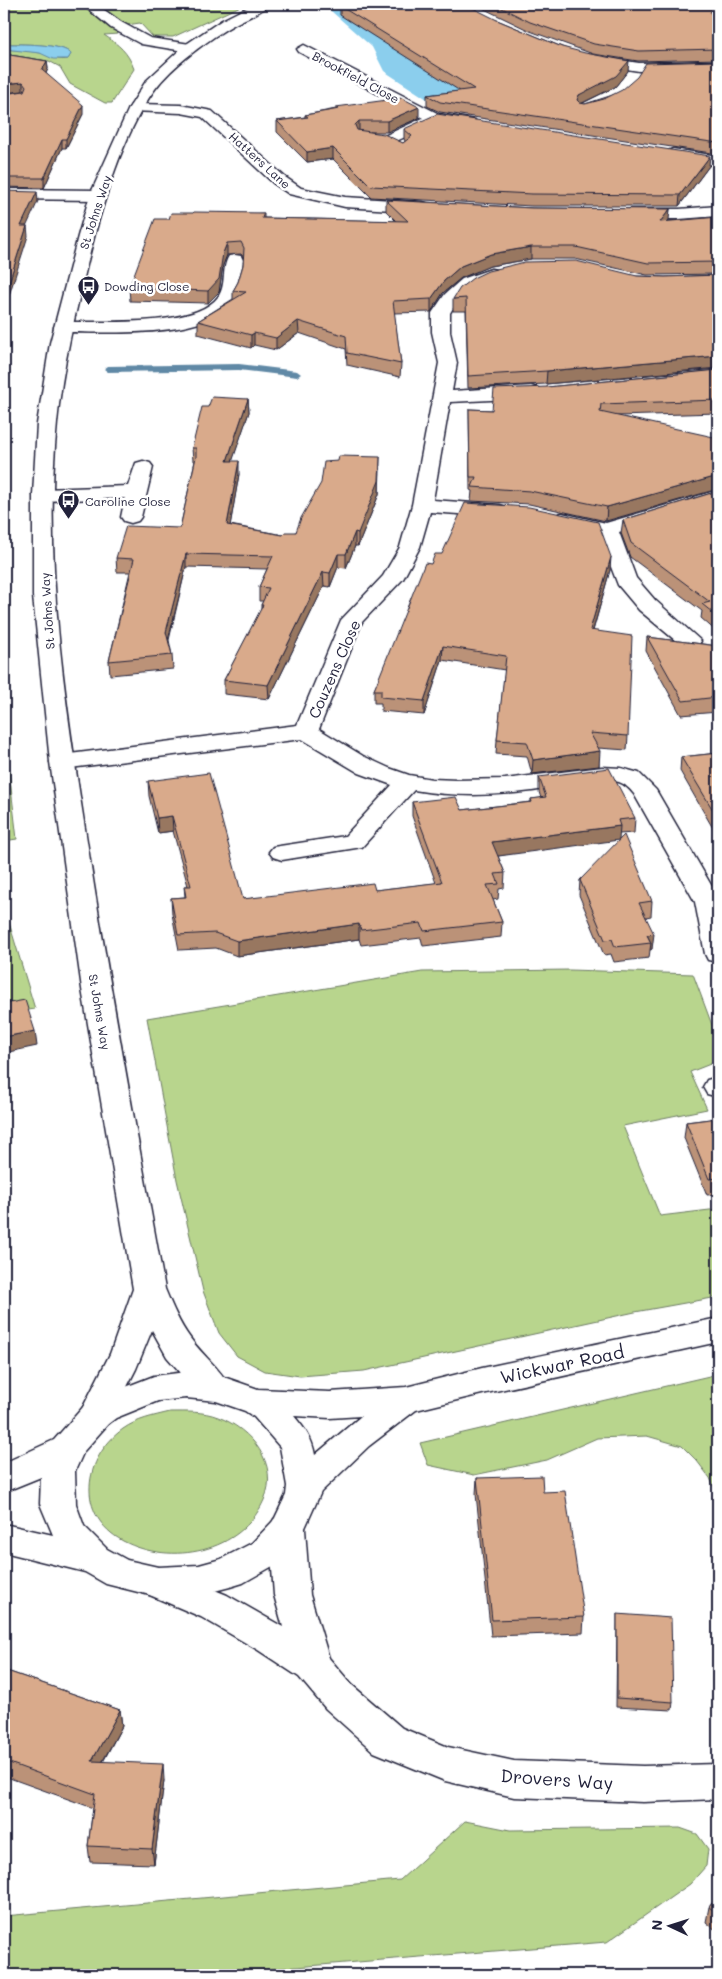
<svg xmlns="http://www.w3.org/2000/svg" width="722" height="1979" font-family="Mali,sans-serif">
<rect width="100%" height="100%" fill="#fff"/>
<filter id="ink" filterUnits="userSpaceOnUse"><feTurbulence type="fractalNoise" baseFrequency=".02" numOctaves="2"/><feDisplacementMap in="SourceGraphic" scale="10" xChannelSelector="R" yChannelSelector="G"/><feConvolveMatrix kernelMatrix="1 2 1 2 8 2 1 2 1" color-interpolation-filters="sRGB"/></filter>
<g filter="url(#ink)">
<!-- green -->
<g fill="#b8d58d" stroke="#6d7c64">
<path d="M4,4H245L173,37H153L140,23L113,27L118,34L104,35C119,45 128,52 134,69L112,103H105L70,84L60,67L49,61L4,55V49C16,50 29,51 41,53C52,56 56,61 68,59L71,54C63,43 18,44 4,44Z"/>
<polygon points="4,728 17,839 4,841"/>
<polygon points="4,906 35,1009 4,1014"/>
<polygon points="570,970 693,974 718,1041 718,1061 690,1072 707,1109 623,1126 660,1216 718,1209 718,1297 635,1312 364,1371 300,1376 265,1371 237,1356 219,1333 203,1291 177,1180 147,1018 422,972"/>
<polygon points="718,1374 718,1496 710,1478 697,1461 682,1446 647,1436 597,1438 547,1460 474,1475 428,1465 420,1443"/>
<path d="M170,1412C186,1412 203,1411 218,1417C251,1429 280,1464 264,1500C241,1553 171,1566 123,1541C75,1515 83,1458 123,1429C137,1419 154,1416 170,1412Z"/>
<polygon points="465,1821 510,1830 680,1828 697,1834 708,1849 706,1866 690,1884 607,1942 196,1975 4,1975 4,1916 400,1880"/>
</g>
<!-- water -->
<path fill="#8bceed" stroke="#6189a6" d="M4,44C18,44 63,43 71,54L68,59H53L40,53L4,49Z"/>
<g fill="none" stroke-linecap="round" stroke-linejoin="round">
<!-- stream -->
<polygon fill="#6189a6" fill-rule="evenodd" points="239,364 297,371 301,374 297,377 239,370 108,372 104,369 108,366"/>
<!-- river -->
<polygon fill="#8bceed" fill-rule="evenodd" points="326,4 364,4 401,34 413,57 454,82 566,107 718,129 718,153 566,131 427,99 384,71 372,47 331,11"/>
<defs>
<g id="minor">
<polygon points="82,4 96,4 121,22 150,38 190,44 197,48 190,52 141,44 111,28"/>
<polygon points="304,45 439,114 475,120 477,123 475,126 470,127 437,123 394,142 384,142 382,139 384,136 423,118 299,52 297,49"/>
<polygon points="593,56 639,63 718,61 718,69 639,71 588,63 586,60 588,57"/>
<polygon points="136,104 181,105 212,111 285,177 301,188 345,197 423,202 429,204 431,207 429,210 423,212 345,207 289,194 273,183 202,117 181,113 131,111 129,108 131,105"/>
<polygon points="673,149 718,156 718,166 668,157 665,154 668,151"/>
<polygon points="4,189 98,190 104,192 106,195 104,198 98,200 4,199"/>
<polygon points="718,206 718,216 679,219 631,219 625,217 623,214 625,211 631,209 679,209"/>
<path d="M235,255L241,256L243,260C242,275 241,291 231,304C202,339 105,332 63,332L57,331L54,327L57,323L63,322C100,321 195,328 218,297C227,285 221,268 229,256Z"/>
<path d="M491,269L497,270L499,274L497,278L474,287L457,301L450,313V332L457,363L452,391L531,386L538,388L540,392L538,396L531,398L450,402L433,500L500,505L507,507L510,511L507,515L500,517L430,512L420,547L403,579L362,622L319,729L363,756L389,768L409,775L432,779L456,780L505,779L602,767L621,768L639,773L656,790L718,897V962L708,960L705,954L695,902L634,794C630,789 625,784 619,782C603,777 551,788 532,791C492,796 453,797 414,790L362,847L282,860L273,857L269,852L273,847L345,836L392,785L359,773L302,739L62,769L53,767L50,762L53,757L62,755L297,725L341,620L383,576L400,547L412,505L439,363L432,332V313L445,294L462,279Z"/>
<polygon points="143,461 150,463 153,467 141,517 138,521 131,523 124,521 121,517 125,498 43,501 36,499 33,495 36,491 43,489 128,486 136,463"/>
<polygon points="718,490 718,502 619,532 636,578 655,600 701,641 698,646 690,648 682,646 639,610 618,585 598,533 555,523 552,519 555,515 562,513 606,523"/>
<polygon points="718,1077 718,1097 707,1094 703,1087 707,1080"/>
<polygon points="287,1515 300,1519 305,1529 310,1595 329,1658 352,1685 402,1728 448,1747 514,1761 643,1766 718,1764 718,1799 643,1802 514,1797 445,1781 374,1752 326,1709 299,1677 258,1650 201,1617 145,1593 140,1582 145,1571 158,1567 227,1595 283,1627 274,1595 269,1529 274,1519"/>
</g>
<path id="tertiary" d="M254,4H270C260,13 247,18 235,24C210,38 172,66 155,89C123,133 101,208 88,261C75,315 62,368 57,423C43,563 65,704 87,841C110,991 138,1140 165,1289C172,1306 179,1323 190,1338C202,1355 220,1368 230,1387L225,1396L213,1400L201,1396L167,1357L152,1330L136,1369L108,1424L96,1428L84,1424L79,1415L110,1354L133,1289L82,989L50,762L33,596V495L37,424L50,343L78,236L90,195L129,108L146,81L185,45L222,20Z"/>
<path id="secondary" d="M718,1318V1342L482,1394L416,1410L369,1446L321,1492L300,1539L278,1563L243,1583L230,1587L199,1595L158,1597L106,1584L85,1572L4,1552V1524L53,1535L40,1504L41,1477L4,1492V1463L54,1440L84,1406L92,1400L154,1376L186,1372L218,1375L258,1389L330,1392L406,1387L482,1368ZM186,1398L216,1401L245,1411L254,1417L280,1447L287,1486L286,1495L274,1520L252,1543L221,1559L199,1565L158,1567L127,1560L107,1549L84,1526L76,1504L75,1471L84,1451L108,1424L116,1418L158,1401ZM294,1416L330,1418L361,1416L315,1455C312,1438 305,1429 294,1416Z"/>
</defs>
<!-- minor casing -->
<use href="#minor" stroke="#22223b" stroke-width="3"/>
<!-- tertiary casing -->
<use href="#tertiary" stroke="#22223b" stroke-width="3"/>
<!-- secondary casing -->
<use href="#secondary" stroke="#22223b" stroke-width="3"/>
<!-- minor -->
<use href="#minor" fill="#fff" fill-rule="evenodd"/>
<!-- tertiary -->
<use href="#tertiary" fill="#fff" fill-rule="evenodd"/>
<!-- secondary -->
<use href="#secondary" fill="#fff" fill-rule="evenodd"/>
</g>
<!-- wall -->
<g fill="#bb9278" stroke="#22223b">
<polygon points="474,4 718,4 718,17 714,19 718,20 718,59 638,61 593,54 530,31"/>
<polygon points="340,6 497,20 562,47 628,71 615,87 581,104 585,104 718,61 718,154 440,112 427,106 427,95 460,91 340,15"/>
<polygon points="4,54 47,61 48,69 46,73 83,114 66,148 62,148 44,188 4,187 4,94 23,91 4,93"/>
<polygon points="336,107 419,118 387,132 370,132 403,143 405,141 404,139 404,129 709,166 679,206 532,206 371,197 333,159 307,162 277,132 277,121 305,117 305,115 336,109"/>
<polygon points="386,200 532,208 670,209 668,221 718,217 718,274 647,275 575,259 531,259 490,266 461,278 443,293 431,312 394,313 401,364 400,377 347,365 346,349 299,333 276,350 254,345 251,348 198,334 198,321 233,299 233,291 238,282 243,265 244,258 241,254 227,255 223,265 219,292 208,303 130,301 129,288 169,219 264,213 264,218 396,221 386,211"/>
<polygon points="718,275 718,369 546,384 468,388 466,311 453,311 453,299 637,276 665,277"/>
<polygon points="718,370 718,413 617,416 606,521 529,504 471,501 472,491 470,490 469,409 492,410 547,387"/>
<polygon points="248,399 249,412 232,461 239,474 230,525 283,535 296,532 380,470 379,494 358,546 355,546 346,568 338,567 330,587 324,586 269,699 224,694 224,680 261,610 261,605 263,601 259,601 259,587 267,569 186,567 169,640 172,655 173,669 110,675 109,661 130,572 117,572 116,558 180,528 195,461 193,461 192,448 208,407"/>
<polygon points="718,491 718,633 701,618 702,611 630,557 621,533 623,520"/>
<polygon points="431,564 610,570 593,631 628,736 627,750 598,748 599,766 532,774 527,756 496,754 497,740 505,670 442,660 424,715 381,711 381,703 374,703 374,690"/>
<polygon points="647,637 718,646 718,712 681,715 646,651"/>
<polygon points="718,753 718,832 717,830 714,830 680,771 681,757"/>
<polygon points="539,777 635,818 634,833 619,834 498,856 505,873 504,888 499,889 498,899 493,900 502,922 501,937 423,946 421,938 361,945 359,939 237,956 216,948 179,950 172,914 171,898 185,897 184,886 188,886 173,831 158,833 149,796 148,781 243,899 375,890 436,883 412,816 412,802 462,810 531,802 531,799 541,798 539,792"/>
<polygon points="580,880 652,901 651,916 646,917 652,949 650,950 649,958 614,962 611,954 604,955 579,895"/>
<polygon points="718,1118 718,1194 707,1195 684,1138 686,1122"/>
<polygon points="477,1478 543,1492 584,1617 583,1633 491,1636 476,1494"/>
<polygon points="617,1614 673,1702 672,1710 616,1707 617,1623"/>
<polygon points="4,1670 120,1710 122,1726 103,1762 164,1780 154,1864 90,1862 88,1846 93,1808 4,1776"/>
<polygon points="718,1896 718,1932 706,1922 709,1907"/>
</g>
<!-- shaded-wall -->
<g fill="#987761" stroke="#22223b">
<polygon points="718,8 718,17 709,21 710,12"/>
<polygon points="47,61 48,69 43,79 42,70"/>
<polygon points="629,61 628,71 615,87 578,105 577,100 579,95"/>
<polygon points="23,82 23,91 4,93 4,84"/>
<polygon points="83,105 83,114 66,148 66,139"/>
<polygon points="419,107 419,118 387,132 387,121"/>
<polygon points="359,121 359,132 355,136 355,125"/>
<polygon points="62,139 62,148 44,188 44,178"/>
<polygon points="333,148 333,159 307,162 307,152"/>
<polygon points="710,156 709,166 679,206 680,195"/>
<polygon points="37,192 38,201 22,236 21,226"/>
<polygon points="670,209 669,220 659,233 660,222"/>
<polygon points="27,226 28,236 4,311 4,298"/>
<polygon points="227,243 227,255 223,265 219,292 208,303 208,291"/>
<polygon points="531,247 531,259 490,266 461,278 443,293 431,312 431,299 444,281 461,266 491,254"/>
<polygon points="298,321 299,333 276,350 276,338"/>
<polygon points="254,333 254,345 251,348 251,335"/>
<polygon points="718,356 718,368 546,384 547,371"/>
<polygon points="248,399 249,412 228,474 227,461"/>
<polygon points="380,457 379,494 358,546 358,533"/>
<polygon points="239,461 239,474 228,538 227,525"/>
<polygon points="718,476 718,489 606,521 607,507"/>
<polygon points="355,532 355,546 346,568 346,554"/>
<polygon points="186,554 186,567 167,645 166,632"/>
<polygon points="338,554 338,567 330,587 330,573"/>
<polygon points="611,557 610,570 589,644 590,630"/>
<polygon points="323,572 324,586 269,699 268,685"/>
<polygon points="443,646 442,660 424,715 424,701"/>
<polygon points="600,751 599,766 532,774 533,760"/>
<polygon points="716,815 718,815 718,816 717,830 714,830"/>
<polygon points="172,816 173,831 158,833 157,818"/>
<polygon points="620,826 619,840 491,857 492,842"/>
<polygon points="359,924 359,939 237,956 237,941"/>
<polygon points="654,934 652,949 650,950 651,943 647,935"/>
<polygon points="35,1031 37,1046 4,1053 4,1037"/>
<polygon points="120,1710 122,1726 94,1777 92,1761"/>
<polygon points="163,1764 164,1780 154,1864 152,1849"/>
</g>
<!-- building -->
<g fill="#d9aa8b" stroke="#22223b">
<polygon points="351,4 465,4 497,20 562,47 585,53 629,61 616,76 579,95 577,100 580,103 585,104 604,99 622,90 637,77 646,63 718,61 718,143 440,102 427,95 474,89 340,6"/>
<polygon points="494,4 718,4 718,8 710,12 714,19 718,20 718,49 639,51 594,44 530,22"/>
<polygon points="4,54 47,61 42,70 83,105 66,139 62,139 44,178 4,178 4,94 24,91 26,86 23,82 4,84"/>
<polygon points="402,98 419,107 387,121 359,121 355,125 357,130 384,134 403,143 412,136 404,129 437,114 710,156 680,195 532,194 371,186 333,148 307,152 277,121 308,117 305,115 339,109 336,107"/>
<polygon points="4,191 37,192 21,226 27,226 4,298"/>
<polygon points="386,200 532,208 670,209 660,222 718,217 718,262 648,263 576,247 531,247 491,254 461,266 444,281 431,299 393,301 401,364 347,353 346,336 298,321 276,338 254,333 251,335 198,321 246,292 233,291 238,282 243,265 244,248 241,242 227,243 223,253 219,279 208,291 129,288 155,219 169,219 171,213 193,213 194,212 264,213 262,218 408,221"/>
<polygon points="576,261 637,276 665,277 718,275 718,356 547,371 468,376 466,298 453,299 460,288 473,278 488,271 525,262"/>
<polygon points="718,370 718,400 601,404 600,412 718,438 718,476 607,507 530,491 472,487 476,477 470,477 469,409 492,410 494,389 547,387"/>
<polygon points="212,397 248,399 227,461 239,461 227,525 283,535 285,532 296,532 301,518 321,483 324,462 338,461 339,456 380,457 379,481 358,533 355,532 346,554 338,554 330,573 323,572 268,685 224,680 263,605 261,605 269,588 259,587 273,556 186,554 166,632 172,655 109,661 134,559 116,558 126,526 180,528 196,457 196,448 192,448 202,407 208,407"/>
<polygon points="718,491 718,617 702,604 710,602 631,543 623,520"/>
<polygon points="465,503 529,507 598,522 611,557 590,630 632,636 628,736 590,733 600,751 533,760 527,742 497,740 506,656 443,646 424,701 381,697 381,690 374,690 425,563 431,564 435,554 442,554"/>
<polygon points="647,637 718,646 718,697 683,701"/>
<polygon points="718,753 718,815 716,815 681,757"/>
<polygon points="609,768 635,818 618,820 620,826 492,842 505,873 495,874 499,884 487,885 502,922 424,931 421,923 361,930 359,924 237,941 215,933 178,935 171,898 186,897 184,886 191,886 172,816 157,818 148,781 209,773 243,899 373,883 375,890 442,882 412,802 456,797 462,810 532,802 531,799 546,797 539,777"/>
<polygon points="624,835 652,901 639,903 654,934 647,935 651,943 615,947 612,939 605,940 580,880"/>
<polygon points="25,1000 35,1031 4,1037 4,1004"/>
<polygon points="718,1118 718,1178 709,1179 686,1122"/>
<polygon points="542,1476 543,1492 565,1491 584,1617 492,1620 477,1478"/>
<polygon points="617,1614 671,1618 673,1702 617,1698"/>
<polygon points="4,1670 120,1710 92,1761 163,1764 152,1849 88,1846 95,1794 4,1761"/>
<polygon points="718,1896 718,1914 709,1907"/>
</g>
</g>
<!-- icons -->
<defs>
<symbol id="bus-pin" viewBox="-11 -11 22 30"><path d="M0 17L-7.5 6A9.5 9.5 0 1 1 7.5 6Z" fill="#22223b" stroke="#fff"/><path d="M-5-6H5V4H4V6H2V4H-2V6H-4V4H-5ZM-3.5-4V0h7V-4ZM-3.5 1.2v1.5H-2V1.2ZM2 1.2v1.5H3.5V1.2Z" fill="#fff"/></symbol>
</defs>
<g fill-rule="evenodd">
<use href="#bus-pin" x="76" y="274" width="25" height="34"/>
<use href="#bus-pin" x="56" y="488" width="25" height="34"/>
</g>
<g text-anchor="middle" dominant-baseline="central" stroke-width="5" stroke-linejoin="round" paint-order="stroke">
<!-- far-street labels -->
<g font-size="12" fill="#22223b" stroke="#fff">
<text transform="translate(356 77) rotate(28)">Brookfield Close</text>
<text transform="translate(260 160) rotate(42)">Hatters Lane</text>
<text transform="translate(95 212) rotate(-72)">St Johns Way</text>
<text transform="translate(47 611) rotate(-94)">St Johns Way</text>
<text transform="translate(100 1012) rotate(80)">St Johns Way</text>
</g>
<!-- far-poi labels -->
<g font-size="12" fill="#22223b" stroke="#fff" text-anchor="start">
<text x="104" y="286">Dowding Close</text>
<text x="85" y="501">Caroline Close</text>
</g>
<!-- street labels -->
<g font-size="15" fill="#22223b" stroke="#fff">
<text transform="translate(334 669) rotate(-66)">Couzens Close</text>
</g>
<!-- near-street labels -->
<g font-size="18" fill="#22223b" stroke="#fff">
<text transform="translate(562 1364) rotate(-12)">Wickwar Road</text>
<text transform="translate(557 1779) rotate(4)">Drovers Way</text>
</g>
</g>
<!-- margin -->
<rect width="722" height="1979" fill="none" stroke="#fff" stroke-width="20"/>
<rect x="10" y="10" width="702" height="1959" fill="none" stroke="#22223b" stroke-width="2" filter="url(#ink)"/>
<!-- north arrow -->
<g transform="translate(670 1926) rotate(274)" stroke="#ffffff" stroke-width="4" paint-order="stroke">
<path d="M0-4L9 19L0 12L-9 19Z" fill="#22223b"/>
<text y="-8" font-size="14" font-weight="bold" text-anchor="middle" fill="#22223b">N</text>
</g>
</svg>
